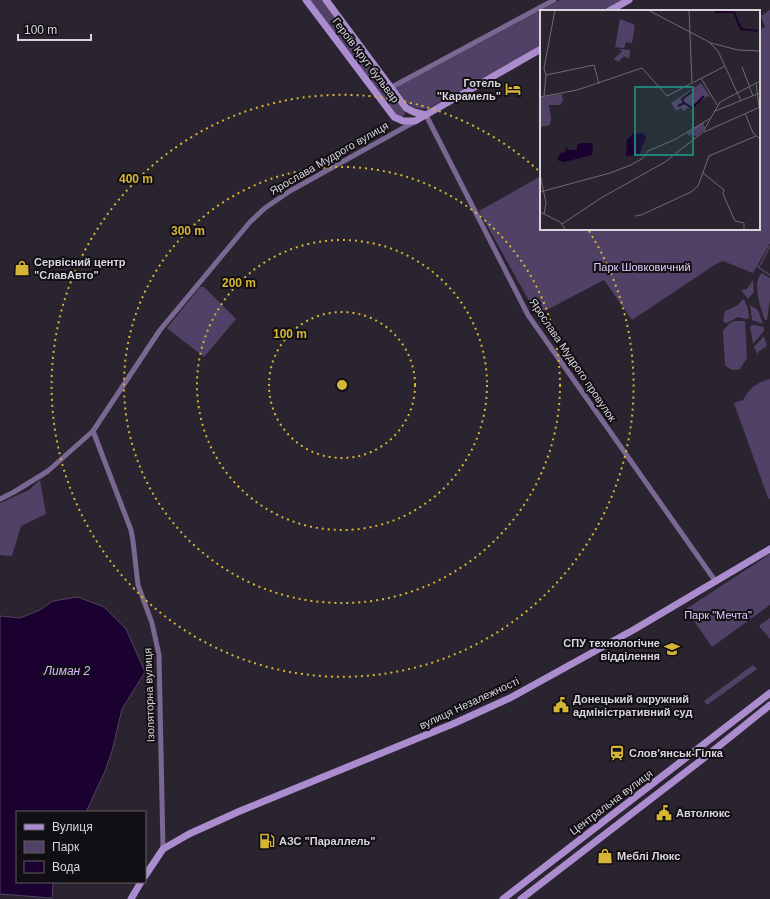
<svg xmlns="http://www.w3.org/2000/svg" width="770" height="899" font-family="Arial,sans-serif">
<rect width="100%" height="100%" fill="#29242f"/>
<!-- green -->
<g fill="#524166">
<polygon points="308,0 323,0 404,111 405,114 401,118 398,117"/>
<path d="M560,0H624L603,11H541V46L427,109C409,109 405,102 395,88Z"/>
<polygon points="770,10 770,243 753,273 723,261 716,264 632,320 604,280 537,315 479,211 541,176 541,229 759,229 759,30 765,27 761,16"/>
<path d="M762,273L770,278V299L767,320H765C761,309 751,282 762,273Z"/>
<polygon points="753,280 754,292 748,299 741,290 747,289"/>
<polygon points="200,287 204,287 236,319 204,357 167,328"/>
<polygon points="744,299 748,309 749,318 747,319 738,317 727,323 723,322 725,311 738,305 742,300"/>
<polygon points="750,305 758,310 763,324 752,320"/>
<path d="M733,321H745L747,358L740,369C733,371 730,370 725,365L723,331L729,324Z"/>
<polygon points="754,325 764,327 764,331 753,344 750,326"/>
<polygon points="764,336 767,346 758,352 758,355 754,347"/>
<path d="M770,379V499L768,498L734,403L743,400C750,387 756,383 770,379Z"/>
<polygon points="40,480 46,514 21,526 12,556 0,555 0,503 29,490"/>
<polygon points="770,554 770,605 712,647 686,609"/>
<polygon points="770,618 770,639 759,626"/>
<polygon points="753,665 757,669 707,705 704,701"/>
</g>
<!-- water -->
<polygon fill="#1a012f" stroke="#534163" points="78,597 104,607 126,629 145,672 122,709 112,751 105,771 86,812 17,812 17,882 53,882 52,898 0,894 0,616 20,618 40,610 53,601"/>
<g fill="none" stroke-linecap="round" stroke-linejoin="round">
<!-- stream -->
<g stroke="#534163" stroke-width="1.5">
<polyline points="759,45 770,37"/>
<path d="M673,229C685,235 699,237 712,242C733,250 751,262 770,275"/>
<polyline points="565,251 611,229"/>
<polyline points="759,267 770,246"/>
</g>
<!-- street -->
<g stroke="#7b6892" stroke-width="5">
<polyline points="390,88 554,0"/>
<polyline points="426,115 528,315 716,582"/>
<polyline points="93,431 131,530 133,541 138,585 152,623 159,655 163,849"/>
<polyline points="0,499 14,492 48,471 93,431 160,330 250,222 265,208 290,191 414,122"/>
</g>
<!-- secondary -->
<g stroke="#ab8dcf" stroke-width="7">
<polyline points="306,0 394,117 403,121 415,121 541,49"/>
<polyline points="326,0 406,108 414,112 426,115"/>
<polyline points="609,11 629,0"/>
<polyline points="145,876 163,849 189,834 240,811 455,723 510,698 635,629 770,549"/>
<polyline points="131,899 141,882"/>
<polyline points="503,899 770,693"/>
<polyline points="521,899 704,758 770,705"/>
</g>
</g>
<!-- distance rings -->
<g fill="none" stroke="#d5b535" stroke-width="2" stroke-dasharray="2 4">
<circle cx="342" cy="385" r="73"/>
<circle cx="342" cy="385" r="145"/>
<circle cx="342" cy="385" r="218"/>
<path d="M589 231A291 291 0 1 1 540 172"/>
</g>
<!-- icons -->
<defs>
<symbol id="hotel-bare" viewBox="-9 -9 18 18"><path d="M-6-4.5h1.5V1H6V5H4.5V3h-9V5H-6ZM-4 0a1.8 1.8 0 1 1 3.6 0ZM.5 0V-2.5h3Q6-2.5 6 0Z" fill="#d5b535" stroke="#110f13" stroke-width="2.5" paint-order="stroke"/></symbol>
<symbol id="shop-bare" viewBox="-9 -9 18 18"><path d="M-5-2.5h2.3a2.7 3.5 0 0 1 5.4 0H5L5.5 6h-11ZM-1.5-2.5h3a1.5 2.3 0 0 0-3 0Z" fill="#d5b535" stroke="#110f13" stroke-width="2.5" paint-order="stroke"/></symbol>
<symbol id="university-bare" viewBox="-9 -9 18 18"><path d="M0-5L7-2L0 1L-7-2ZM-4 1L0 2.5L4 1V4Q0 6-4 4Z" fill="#d5b535" stroke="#110f13" stroke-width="2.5" paint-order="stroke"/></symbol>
<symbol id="civic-bare" viewBox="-9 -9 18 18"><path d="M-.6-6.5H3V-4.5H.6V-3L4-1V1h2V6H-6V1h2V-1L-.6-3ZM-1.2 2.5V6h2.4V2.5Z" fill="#d5b535" stroke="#110f13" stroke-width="2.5" paint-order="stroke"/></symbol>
<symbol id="station-bare" viewBox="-9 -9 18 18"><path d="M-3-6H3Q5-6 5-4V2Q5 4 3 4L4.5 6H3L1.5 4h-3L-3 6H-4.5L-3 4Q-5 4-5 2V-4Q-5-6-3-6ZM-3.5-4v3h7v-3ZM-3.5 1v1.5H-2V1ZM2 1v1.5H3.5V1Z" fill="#d5b535" stroke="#110f13" stroke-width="2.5" paint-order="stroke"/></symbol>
<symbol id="fuel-bare" viewBox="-9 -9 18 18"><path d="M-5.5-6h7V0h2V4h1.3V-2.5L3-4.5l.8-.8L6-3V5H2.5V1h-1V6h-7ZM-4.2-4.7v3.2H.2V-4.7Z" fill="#d5b535" stroke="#110f13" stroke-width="2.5" paint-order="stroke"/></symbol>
</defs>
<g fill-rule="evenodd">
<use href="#hotel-bare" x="502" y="78" width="22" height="22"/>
<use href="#shop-bare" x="11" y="257" width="22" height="22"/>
<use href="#university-bare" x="661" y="638" width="22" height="22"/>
<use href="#civic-bare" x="550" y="694" width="22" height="22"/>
<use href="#station-bare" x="606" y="742" width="22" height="22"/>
<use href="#civic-bare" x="653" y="802" width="22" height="22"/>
<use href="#fuel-bare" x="256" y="830" width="22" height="22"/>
<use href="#shop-bare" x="594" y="845" width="22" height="22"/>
</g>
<g text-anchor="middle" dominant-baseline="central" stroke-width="4" stroke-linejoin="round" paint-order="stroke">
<!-- street labels -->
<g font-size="11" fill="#d8d5dc" stroke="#110f13">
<text transform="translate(366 60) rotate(53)">Героїв Крут бульвар</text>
<text transform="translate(329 158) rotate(-30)">Ярослава Мудрого вулиця</text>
<text transform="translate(573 360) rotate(56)">Ярослава Мудрого провулок</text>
<text transform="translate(149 695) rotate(-92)">Ізоляторна вулиця</text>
<text transform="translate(469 703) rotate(-25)">вулиця Незалежності</text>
<text transform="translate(611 802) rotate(-37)">Центральна вулиця</text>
</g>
<!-- poi labels -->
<g font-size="11" font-weight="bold" fill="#d8d5dc" stroke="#110f13" text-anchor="start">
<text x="501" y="83" text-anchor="end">Готель<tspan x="501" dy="13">"Карамель"</tspan></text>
<text x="34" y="262">Сервісний центр<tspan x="34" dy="13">"СлавАвто"</tspan></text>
<text x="660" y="643" text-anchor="end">СПУ технологічне<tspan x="660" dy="13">відділення</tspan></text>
<text x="573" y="699">Донецький окружний<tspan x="573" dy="13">адміністративний суд</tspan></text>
<text x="629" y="753">Слов'янськ-Гілка</text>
<text x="676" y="813">Автолюкс</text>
<text x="279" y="841">АЗС "Параллель"</text>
<text x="617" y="856">Меблі Люкс</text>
</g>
<!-- park labels -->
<g font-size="11" fill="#e0cbfc" stroke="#110f13">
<text x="642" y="267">Парк Шовковичний</text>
<text x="718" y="615">Парк "Мечта"</text>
</g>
<!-- water labels -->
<g font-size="12" font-style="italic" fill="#d9bcfe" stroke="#110f13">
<text x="67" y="671">Лиман 2</text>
</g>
</g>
<!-- overview -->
<g transform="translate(540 10)">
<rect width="220" height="220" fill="#29242f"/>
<path d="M80,9L95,15L92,33L86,32L84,38L75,37ZM79,39L90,40L89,49L84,46L78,52L74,49L82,41ZM161,73L171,88L168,86L154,95L150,105L152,98L150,97L143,101L141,98L136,101L131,93ZM22,84L23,91L20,95H9L11,108L10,115L0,117V87ZM163,112L165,118L157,126L152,125L159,119L149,126L147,123Z" fill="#524166"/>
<path d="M103,123L106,128L99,145L86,146L87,130L93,124ZM42,133H53L52,145L24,152L17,150L20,143L26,142L25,136L28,140H37V135Z" fill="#1a012f"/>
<path fill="none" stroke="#1a012f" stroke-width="2" d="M175,0L176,2H194L198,12M198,12L201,19L218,21M144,93L142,89L154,80M138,96L144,93L154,99M153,97L164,86"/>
<path fill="none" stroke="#6f6b74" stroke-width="1" d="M108,0L171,33L198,40L220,41M149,0L152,72M170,33L178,41L201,91M202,57L213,86M6,65L54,55L59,74M161,68L177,95M216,73L219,97M4,86L6,65L4,58L15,0M127,86L185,56M0,87L37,80L102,58L127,86M175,101L220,83M205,103L213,123L220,129M164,122L220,97M163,163L184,180L183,184L195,211L204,213V220M0,164L6,193L4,204M0,182L70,163L91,155L103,148L108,141L134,130L171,108M0,202L20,212L26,220M95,206L101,205L151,182L158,176L169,146L216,126M22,214L61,188L125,152L163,122L180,92L220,71"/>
<path fill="#238079" fill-opacity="0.15" stroke="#238079" stroke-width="2" d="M95,77H153V145H95Z"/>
<rect width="220" height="220" fill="none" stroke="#d8d5dc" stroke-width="2"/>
</g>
<circle cx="342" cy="385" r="6" fill="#d5b535" stroke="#110f13" stroke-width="2"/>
<g font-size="12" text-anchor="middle" font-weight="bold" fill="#d5b535" stroke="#110f13" stroke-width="4" stroke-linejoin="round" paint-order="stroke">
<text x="136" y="183">400 m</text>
<text x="188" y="235">300 m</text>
<text x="239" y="287">200 m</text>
<text x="290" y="338">100 m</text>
</g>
<!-- legend -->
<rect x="16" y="811" width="130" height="72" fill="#110f13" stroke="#615e63"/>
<rect x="24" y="824" width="20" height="6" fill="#ab8dcf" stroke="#615e63"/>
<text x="52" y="831" font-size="12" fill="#d8d5dc">Вулиця</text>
<rect x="24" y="841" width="20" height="12" fill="#524166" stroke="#615e63"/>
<text x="52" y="851" font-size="12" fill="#d8d5dc">Парк</text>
<rect x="24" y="861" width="20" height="12" fill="#1a012f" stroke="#615e63"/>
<text x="52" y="871" font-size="12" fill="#d8d5dc">Вода</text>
<!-- scale -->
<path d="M18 34v6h73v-6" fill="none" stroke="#d8d5dc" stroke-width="2"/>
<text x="24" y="34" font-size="12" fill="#d8d5dc" stroke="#110f13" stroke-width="3" paint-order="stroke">100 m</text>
</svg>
